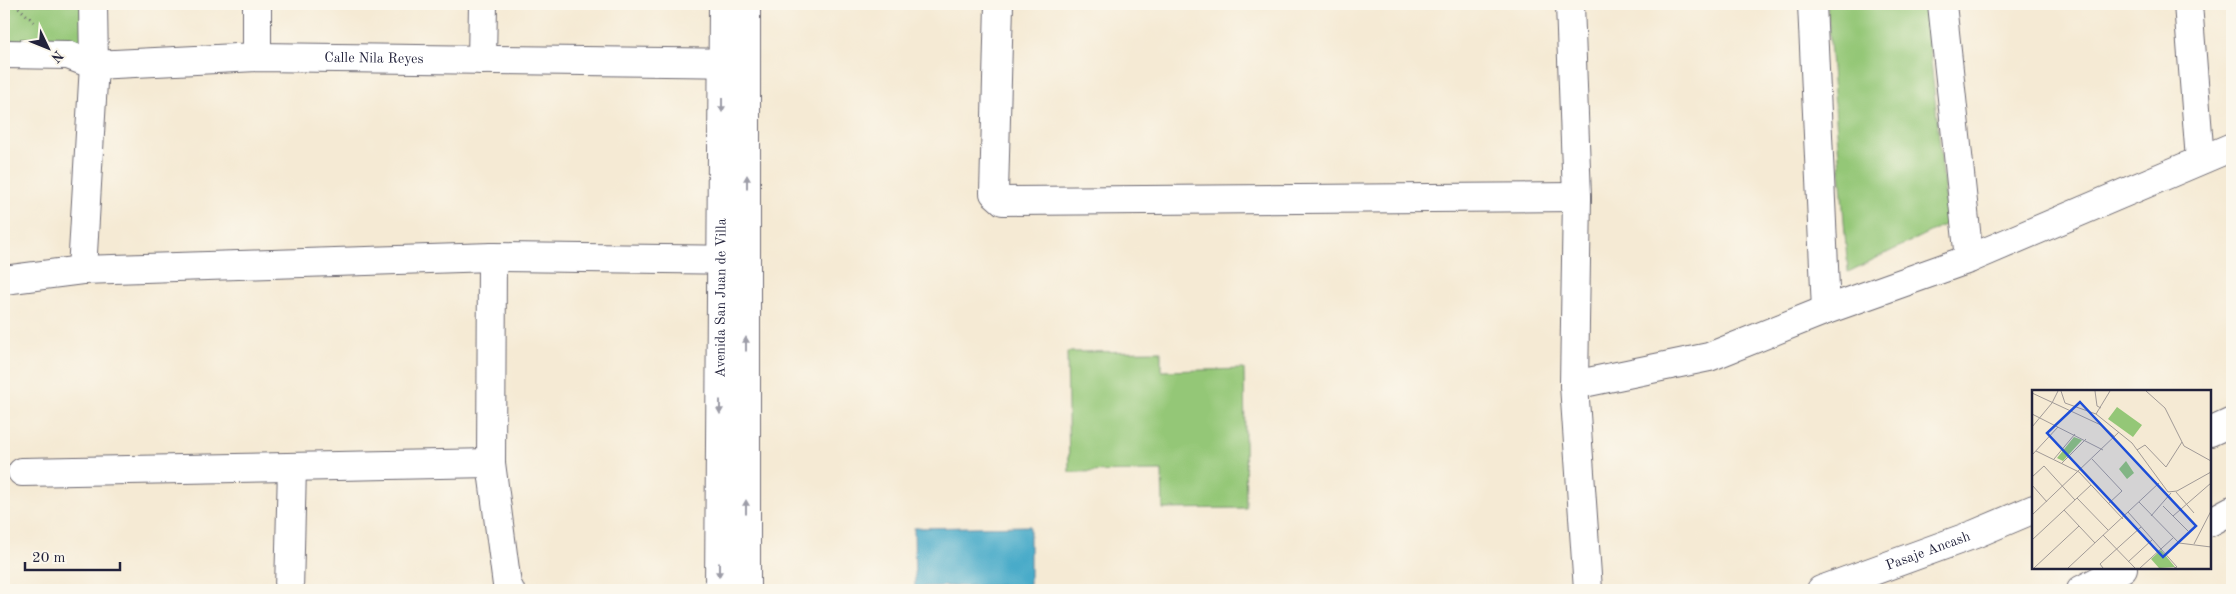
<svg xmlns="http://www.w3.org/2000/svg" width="2236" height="594" font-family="'Old Standard TT',serif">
<rect width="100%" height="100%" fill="#fbf7ec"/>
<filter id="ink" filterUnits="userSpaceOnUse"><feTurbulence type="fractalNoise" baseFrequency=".02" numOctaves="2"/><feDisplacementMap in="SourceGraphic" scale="10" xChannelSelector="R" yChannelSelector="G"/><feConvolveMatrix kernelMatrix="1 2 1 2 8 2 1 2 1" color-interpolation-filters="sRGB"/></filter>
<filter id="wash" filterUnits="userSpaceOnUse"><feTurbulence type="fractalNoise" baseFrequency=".0096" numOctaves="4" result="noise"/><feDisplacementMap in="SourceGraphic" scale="20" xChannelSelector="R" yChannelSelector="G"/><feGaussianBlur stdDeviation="1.12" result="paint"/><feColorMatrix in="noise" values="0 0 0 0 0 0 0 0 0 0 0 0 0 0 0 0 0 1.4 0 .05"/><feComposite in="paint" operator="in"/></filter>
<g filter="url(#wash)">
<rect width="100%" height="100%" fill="#f5ead4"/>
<!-- green -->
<g fill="#94c777" stroke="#5b7459">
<polygon points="4,4 83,4 83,42 4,40"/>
<polygon points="1827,4 1925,4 1948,223 1848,272"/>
<polygon points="1161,351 1161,371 1244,369 1246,508 1163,509 1162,471 1069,472 1067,352"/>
</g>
<!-- water -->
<polygon fill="#4aabc9" stroke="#366682" points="1030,526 1030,585 915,587 914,528"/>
</g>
<g filter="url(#ink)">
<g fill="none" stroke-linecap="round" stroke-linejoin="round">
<defs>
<g id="minor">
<polyline points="999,4 994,193 1003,201 1577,197"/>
<polyline points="1570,4 1577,197 1574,385 1588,590"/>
<polyline points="1812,4 1826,310"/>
<polyline points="1942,4 1969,259"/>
<polyline points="2188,4 2200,160"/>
<path id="s1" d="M4,54L68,55L94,65L257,57L746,63"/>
<polyline points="257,57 257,4"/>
<polyline points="482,60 483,4"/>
<polyline points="492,257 491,463 507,585 510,590"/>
<polyline points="82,270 94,65 93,4"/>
<polyline points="4,280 82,270 492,257 745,260"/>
<polyline points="1574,385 1709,357 1826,310 1969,259 2232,147"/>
<polyline points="22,472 491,463"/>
<polyline points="2210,522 2232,510"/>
<polyline points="289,590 292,467"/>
<polyline points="2081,590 2123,568"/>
</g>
<g id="tertiary">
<polyline points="2210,432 2232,422"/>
<path id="s2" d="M719,590L723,4"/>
<polyline points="746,590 746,4"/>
<path id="s3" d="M1821,590L1975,534L2034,509"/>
</g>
</defs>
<!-- minor casing -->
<use href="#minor" stroke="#6c6871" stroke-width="30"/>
<!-- tertiary casing -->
<use href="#tertiary" stroke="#6c6871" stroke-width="30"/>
<!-- path -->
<polyline stroke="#6c6871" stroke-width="3" stroke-dasharray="1 4" stroke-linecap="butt" points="15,4 36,24"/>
<!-- minor -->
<use href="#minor" stroke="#fff" stroke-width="28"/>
<!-- tertiary -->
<use href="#tertiary" stroke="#fff" stroke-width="28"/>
</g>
<!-- one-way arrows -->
<defs><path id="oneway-solid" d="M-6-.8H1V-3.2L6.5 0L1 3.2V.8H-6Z" transform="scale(1.25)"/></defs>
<g fill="#9c9ca7">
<use href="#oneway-solid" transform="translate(722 105) rotate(90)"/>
<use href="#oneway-solid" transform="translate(747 182) rotate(-90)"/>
<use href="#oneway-solid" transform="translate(746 344) rotate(-90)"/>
<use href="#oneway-solid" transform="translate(720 407) rotate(90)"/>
<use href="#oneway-solid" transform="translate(746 507) rotate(-90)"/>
<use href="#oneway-solid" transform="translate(719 570) rotate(90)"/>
</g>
</g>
<g text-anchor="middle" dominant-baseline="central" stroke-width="4.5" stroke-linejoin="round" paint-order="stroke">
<!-- street labels -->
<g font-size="14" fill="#22223b" stroke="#fbf7ec">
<text stroke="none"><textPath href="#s1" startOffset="372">Calle Nila Reyes</textPath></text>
<text stroke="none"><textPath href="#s2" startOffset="292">Avenida San Juan de Villa</textPath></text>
<text stroke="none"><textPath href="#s3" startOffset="114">Pasaje Ancash</textPath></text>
</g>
</g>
<!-- overview -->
<g transform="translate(2032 390)">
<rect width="179" height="179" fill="#f5ead4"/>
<path d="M85,17L110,35L101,47L76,29ZM42,47L50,50L31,71L25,68ZM94,71L102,83L95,89L87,79ZM129,160L143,177L127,178L119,169Z" fill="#94c777"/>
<path fill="none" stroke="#a19a97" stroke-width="1" d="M29,1L33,13L64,24L100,53L136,102L145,101L179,82M63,1L65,16L69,18M114,1L133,18L152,56L179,71M0,3L71,36L83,47M0,24L71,60M64,24L78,1M0,37L20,13L26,1M105,60L113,55L134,77L150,52M4,61L47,82L91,129M0,65L26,37M22,69L43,44M60,69L90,101L76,114M30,73L54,49M0,87L12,76L43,110M0,95L15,112M144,102L162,123M45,108L76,140M107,112L147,153L179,157M131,116L156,141M32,120L63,153M96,122L145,177L142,178M0,125L87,42M119,126L139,103M141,126L179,93M71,145L103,178M0,150L59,95M162,154L179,121M96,172L121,149M2,178L47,136M36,178L127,93M71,178L68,174L109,137M108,178L141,148"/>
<path fill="#1d4ed8" fill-opacity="0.15" stroke="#1d4ed8" stroke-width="2.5" d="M48,12L164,136L131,167L15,43Z"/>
<rect width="179" height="179" fill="none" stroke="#22223b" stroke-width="2.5"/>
</g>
<!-- margin -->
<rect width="2236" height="594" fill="none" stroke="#fbf7ec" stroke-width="20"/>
<!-- north arrow -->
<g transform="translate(48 48) rotate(133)" stroke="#fbf7ec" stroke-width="4" paint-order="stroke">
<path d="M0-4L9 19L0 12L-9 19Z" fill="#22223b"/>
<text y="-8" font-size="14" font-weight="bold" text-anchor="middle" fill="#22223b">N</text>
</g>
<!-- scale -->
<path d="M25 562v8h95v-8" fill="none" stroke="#22223b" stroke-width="2.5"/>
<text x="32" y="562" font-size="15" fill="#22223b" stroke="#fbf7ec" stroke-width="4" paint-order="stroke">20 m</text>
</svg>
